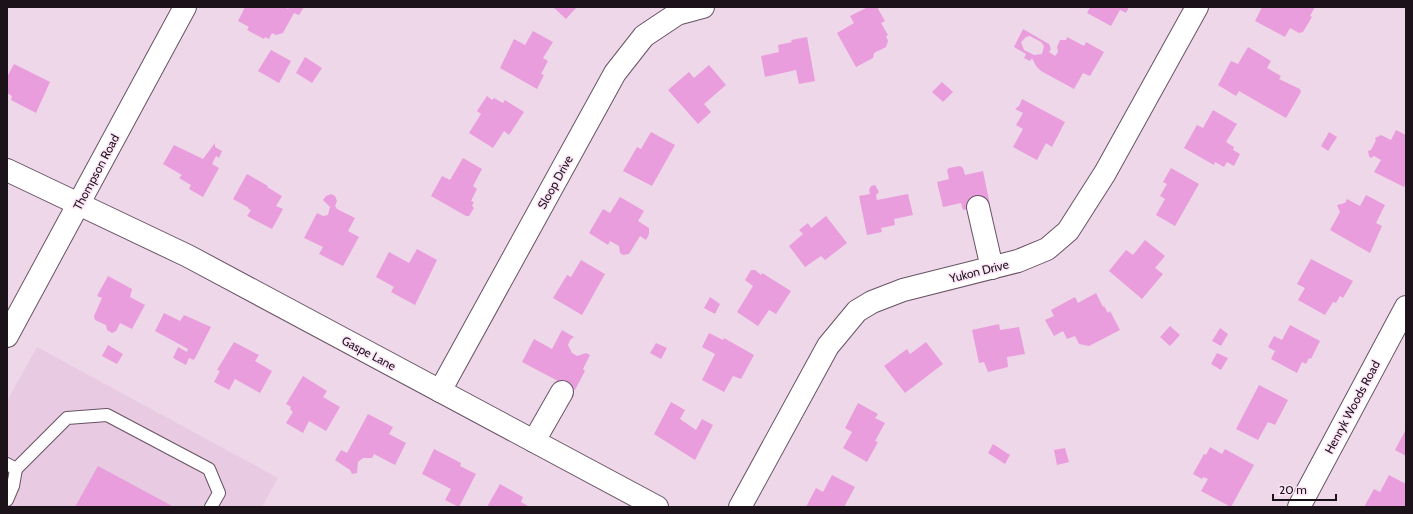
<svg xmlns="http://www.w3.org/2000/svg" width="1413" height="514" font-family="Cabin,sans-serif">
<rect width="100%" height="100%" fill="#efd7ea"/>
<!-- built -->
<polygon fill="#e8cae2" points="37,347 278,478 262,507 7,507 7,401"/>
<!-- building -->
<g fill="#e99ddc" fill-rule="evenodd">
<polygon points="245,7 285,7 288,9 289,7 304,7 299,15 294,13 283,33 276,35 272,33 269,39 265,37 264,39 247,30 249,27 238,21"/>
<polygon points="553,7 577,7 566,19"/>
<polygon points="868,7 877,7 885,21 881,23 888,35 886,36 888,41 886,47 874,53 873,58 856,67 837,33 854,23 850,16"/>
<polygon points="1090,7 1129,7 1126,13 1120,10 1111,26 1087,13"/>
<polygon points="1262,7 1315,7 1310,16 1312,17 1303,32 1299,33 1290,28 1285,37 1255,21"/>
<path d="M1023,29L1049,44L1051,49L1049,52L1055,56L1058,52L1057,47L1060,40H1066L1067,37L1084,46L1086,42L1104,52L1090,76L1083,73L1074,89L1041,71L1036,66L1032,58L1030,61L1024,58L1026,54L1014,47ZM1030,36L1041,42L1044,46L1042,54L1034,55L1024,50L1021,42L1026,37Z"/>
<polygon points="533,31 553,42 543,58 548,61 541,74 544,75 537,89 500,68 514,39 525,45"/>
<polygon points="807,37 815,81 799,84 796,70 765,77 761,56 779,52 778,45 792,42 791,40"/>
<polygon points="1248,47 1271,61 1267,68 1281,76 1279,79 1300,89 1301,92 1286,118 1239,91 1236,96 1218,85 1231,61 1238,64"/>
<polygon points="271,50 291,61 279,83 258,71"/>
<polygon points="305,57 322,68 312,83 296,73"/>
<polygon points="14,64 50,82 36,113 11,100 12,96 7,93 7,77"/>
<polygon points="709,65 726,85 704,104 711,112 698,124 668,90 689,72 694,78"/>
<polygon points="942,82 953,92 943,102 932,92"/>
<polygon points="487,96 492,100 494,98 503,103 505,100 524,112 509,135 504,131 493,148 469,133 481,114 477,111"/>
<polygon points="1022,99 1065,122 1052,147 1046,143 1037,160 1013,147 1023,129 1016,125 1023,113 1015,109 1019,106"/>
<polygon points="1213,110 1237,124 1226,142 1234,147 1233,150 1240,154 1234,166 1227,162 1224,167 1215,162 1214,165 1184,148 1197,125 1203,128"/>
<polygon points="1396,130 1406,135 1406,183 1404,187 1374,172 1381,160 1374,156 1371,158 1369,156 1368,151 1371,150 1376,140 1375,138 1381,135 1391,140"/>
<polygon points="651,132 675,145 652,186 623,171 637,147 641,149"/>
<polygon points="1329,132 1337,137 1328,151 1321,146"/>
<polygon points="215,143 215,147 222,151 219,158 216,156 212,164 219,168 203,197 189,189 191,185 179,178 182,175 163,164 174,145 203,159"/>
<polygon points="463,158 482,169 473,186 477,189 471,201 474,202 472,206 474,208 469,216 466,216 431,196 442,176 450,180"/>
<polygon points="960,166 963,168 965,175 983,171 990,205 963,210 961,203 943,207 937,182 949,179 947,170 949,168"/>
<polygon points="1171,168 1199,184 1175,226 1156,215 1165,199 1160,196 1167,184 1163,182"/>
<polygon points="247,174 268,186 267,187 282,196 276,206 283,209 272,229 247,216 251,210 248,209 249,208 233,199"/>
<polygon points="875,185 879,192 876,195 877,200 908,194 913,215 894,219 895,225 881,228 882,232 867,235 859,196 870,194 869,190 871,186"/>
<polygon points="331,194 335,196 337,201 335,206 337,209 355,218 348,231 359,237 343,266 319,254 323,247 304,238 317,213 323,216 328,215 330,207 323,200 326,196"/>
<polygon points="1366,195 1385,205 1376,223 1382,226 1370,253 1330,230 1340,212 1337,205 1345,203 1347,199 1360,206"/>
<polygon points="620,197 644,211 638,221 649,228 649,234 646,240 640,236 629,254 623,255 620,253 619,246 610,241 608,245 589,233 603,209 610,213"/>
<polygon points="826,216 847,243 825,260 821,256 805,267 789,246 803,234 799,230 808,223 811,228"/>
<polygon points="1145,240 1165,256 1155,268 1163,274 1142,299 1109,271 1126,250 1133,255"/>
<polygon points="417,249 437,260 415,305 391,292 394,287 376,277 389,252 409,263"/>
<polygon points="1311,259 1353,281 1343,298 1340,296 1336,303 1333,302 1325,315 1298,300 1305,288 1297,284"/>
<polygon points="581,260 605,274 582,315 553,298 567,275 571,277"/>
<polygon points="751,270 755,270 761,275 762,273 791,291 776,314 769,310 758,326 737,312 753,286 745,280"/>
<polygon points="108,276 132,289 130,297 145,305 132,329 120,323 116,331 112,333 107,330 106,325 95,320 94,316 102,298 97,296"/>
<polygon points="1096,293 1103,307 1104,306 1108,313 1110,311 1120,330 1089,346 1079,344 1075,336 1067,339 1063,331 1054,336 1045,320 1054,316 1051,310 1075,297 1078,303"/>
<polygon points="710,297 720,304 715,314 704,308"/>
<polygon points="164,313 180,321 184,315 211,327 194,360 189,358 186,365 173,358 178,347 187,352 188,349 155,331"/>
<polygon points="999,324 1000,330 1019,327 1025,354 1007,357 1008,367 988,372 984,362 979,363 972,330"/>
<polygon points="1290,325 1320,341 1311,359 1309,358 1306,364 1302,362 1297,373 1271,359 1275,351 1268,347 1274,336 1282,340"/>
<polygon points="1170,326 1180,335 1170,346 1160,337"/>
<polygon points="1220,328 1228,334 1221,346 1212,341"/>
<polygon points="562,330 574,337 570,340 568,345 572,353 577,356 586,353 590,355 583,369 585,371 575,390 522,362 534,339 552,349"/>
<polygon points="709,333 723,340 724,338 754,355 741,379 733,376 724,392 702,380 715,354 702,347"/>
<polygon points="234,342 259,355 255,361 272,371 260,393 235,379 229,390 214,382 220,371 217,370"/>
<polygon points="926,342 943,364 905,393 884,366 907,349 910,354"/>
<polygon points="656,343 667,348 661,359 650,353"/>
<polygon points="108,345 123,354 117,364 102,356"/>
<polygon points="1217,353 1228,358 1221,370 1211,364"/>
<polygon points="303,376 327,391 323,397 340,407 326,431 309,421 303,433 286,423 293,412 290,409 291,407 286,404"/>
<polygon points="1259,385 1288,400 1275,425 1268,422 1258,440 1236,429"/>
<polygon points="671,402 685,410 680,419 696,430 702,419 713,425 695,460 654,434"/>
<polygon points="858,403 878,414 875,418 885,423 875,441 878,442 867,462 843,448 852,432 845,428"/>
<polygon points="368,414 393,427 389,434 406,443 395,465 374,454 372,458 363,458 358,462 357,473 352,474 350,470 335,460 341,450 347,453"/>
<polygon points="1406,429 1406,456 1395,450"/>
<polygon points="993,444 1010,455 1005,464 988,453"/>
<polygon points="1210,447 1222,454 1225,449 1254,465 1231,507 1201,491 1208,479 1203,477 1202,479 1193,474 1204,454 1206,455"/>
<polygon points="1065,448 1069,462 1057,465 1054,450"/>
<polygon points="434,449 461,463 460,466 476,474 459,507 445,500 451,489 422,474"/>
<polygon points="98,466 174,507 75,507"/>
<polygon points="832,475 855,487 844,507 806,507 816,488 823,492"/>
<polygon points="1389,475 1406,484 1406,507 1364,507 1374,489 1380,492"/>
<polygon points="500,484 523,497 521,502 530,507 487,507"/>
</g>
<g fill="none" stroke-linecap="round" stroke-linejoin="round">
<defs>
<g id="service">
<polyline points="7,464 16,469 67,418 107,415 209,469 219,493 211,507"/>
<polyline points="7,500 13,486 16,469"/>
</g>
<g id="minor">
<polyline points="7,170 188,256 657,507"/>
<polyline points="978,207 992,268"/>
<polyline points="440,391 615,73 644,36 677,14 703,7"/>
<polyline points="534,441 562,392"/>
<polyline points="740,507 828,346 857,311 872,302 903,290 1018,261 1047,249 1068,231 1105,173 1197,7"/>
<polyline points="1299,507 1406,307"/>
</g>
<polyline id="tertiary" points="7,336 185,7"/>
</defs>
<!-- service casing -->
<use href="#service" stroke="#675363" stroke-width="14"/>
<!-- minor casing -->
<use href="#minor" stroke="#675363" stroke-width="24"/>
<!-- tertiary casing -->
<use href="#tertiary" stroke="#675363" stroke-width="24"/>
<!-- service -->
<use href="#service" stroke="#fff" stroke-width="12"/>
<!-- minor -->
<use href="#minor" stroke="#fff" stroke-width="22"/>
<!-- tertiary -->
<use href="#tertiary" stroke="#fff" stroke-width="22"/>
</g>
<g text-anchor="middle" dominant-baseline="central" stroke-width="3" stroke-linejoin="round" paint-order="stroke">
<!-- street labels -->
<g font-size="12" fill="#1b1319" stroke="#fce4f7">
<text transform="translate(96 172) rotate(-62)">Thompson Road</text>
<text transform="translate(555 182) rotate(-61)">Sloop Drive</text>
<text transform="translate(979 271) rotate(-14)">Yukon Drive</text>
<text transform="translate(369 353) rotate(28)">Gaspe Lane</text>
<text transform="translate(1352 407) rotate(-62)">Henryk Woods Road</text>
</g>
</g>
<!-- border -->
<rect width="1413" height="514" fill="none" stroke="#1b1319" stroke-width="16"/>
<!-- scale -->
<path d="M1273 494v6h63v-6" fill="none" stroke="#1b1319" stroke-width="2"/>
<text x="1279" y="494" font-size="12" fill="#1b1319" stroke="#fce4f7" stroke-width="3" paint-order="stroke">20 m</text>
</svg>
